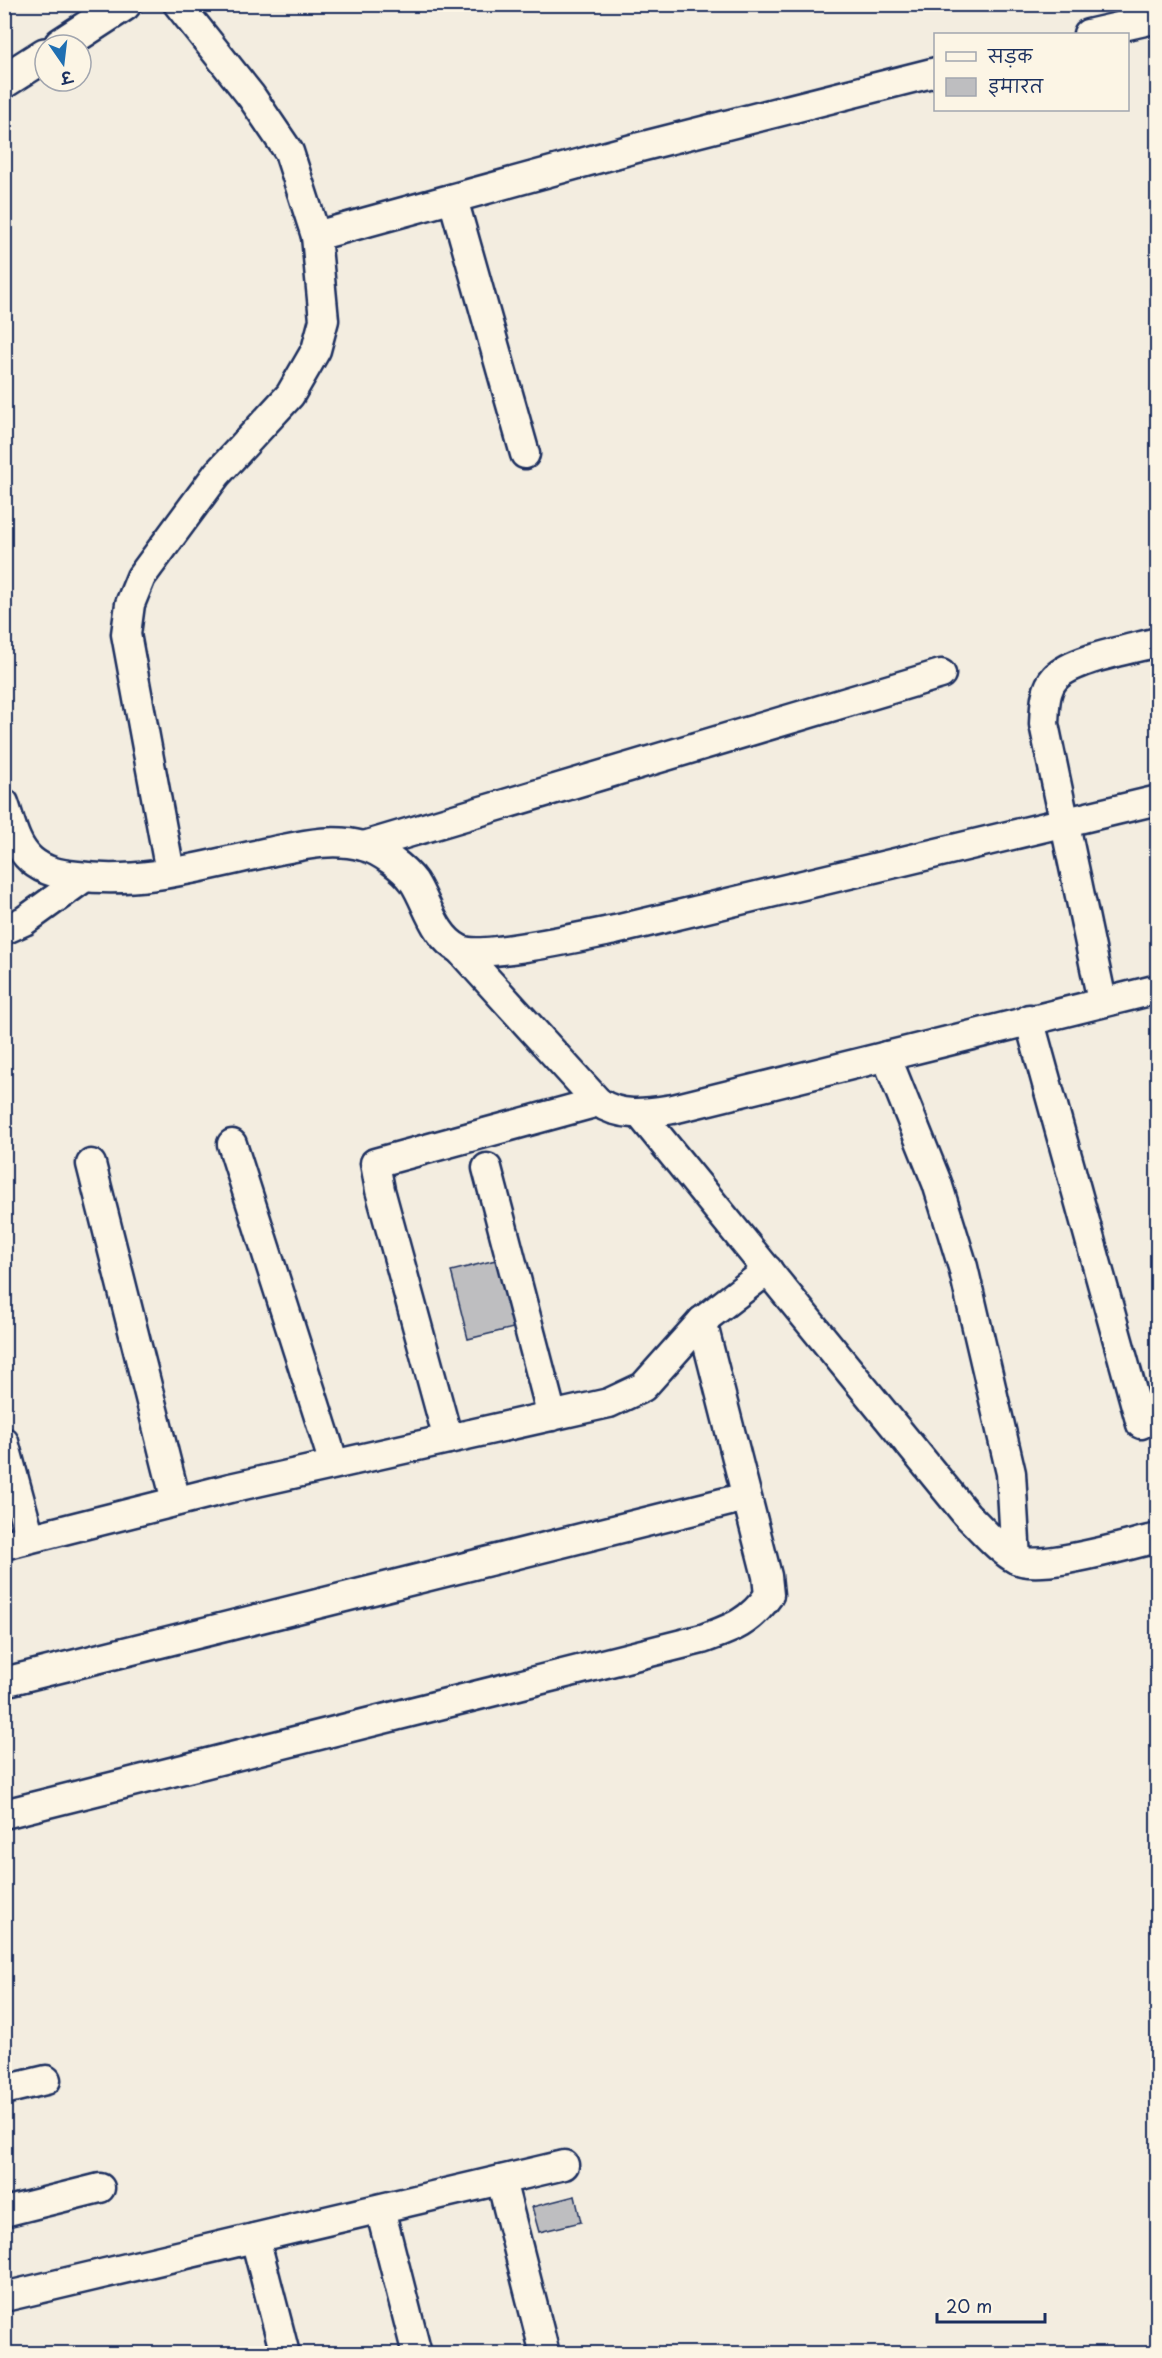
<svg xmlns="http://www.w3.org/2000/svg" width="1162" height="2358" font-family="'Playpen Sans','Playpen Sans Deva',sans-serif">
<rect width="100%" height="100%" fill="#f3ede0"/>
<filter id="ink" filterUnits="userSpaceOnUse"><feTurbulence type="fractalNoise" baseFrequency=".0167" numOctaves="2"/><feDisplacementMap in="SourceGraphic" scale="12" xChannelSelector="R" yChannelSelector="G"/><feConvolveMatrix kernelMatrix="1 2 1 2 8 2 1 2 1" color-interpolation-filters="sRGB"/></filter>
<g filter="url(#ink)">
<!-- building -->
<g fill="#bebec0" stroke="#1b2f5e" stroke-width="1.5">
<polygon points="500,1259 517,1327 468,1339 451,1271"/>
<polygon points="575,2196 581,2222 539,2232 532,2207"/>
</g>
<g fill="none" stroke-linecap="round" stroke-linejoin="round">
<defs>
<g id="minor">
<polyline points="1088,34 1158,18"/>
<polyline points="453,199 525,454"/>
<polyline points="316,236 636,148 936,72"/>
<path d="M4,803C11,823 15,846 31,860C45,872 60,874 77,876C142,885 206,865 269,852C300,846 331,837 363,846C380,850 404,868 414,882C428,904 434,936 459,949C479,960 589,935 615,930L1158,800"/>
<polyline points="364,846 941,674"/>
<polyline points="170,872 126,634 130,604 141,577 217,474 290,395 316,350 324,320 316,236 289,152 251,96 178,4"/>
<polyline points="4,930 24,921 85,877"/>
<path d="M460,950L598,1102C621,1118 647,1113 673,1109L1158,989"/>
<path d="M1102,1001L1044,724C1045,709 1044,690 1055,678C1072,659 1132,649 1158,642"/>
<polyline points="1029,1019 1141,1424"/>
<polyline points="886,1056 937,1183 963,1267 1011,1473 1016,1559"/>
<path d="M640,1114L967,1515C981,1528 1000,1551 1016,1559C1039,1572 1129,1544 1158,1538"/>
<polyline points="232,1144 334,1464"/>
<polyline points="91,1164 176,1501"/>
<polyline points="487,1168 552,1416"/>
<polyline points="448,1439 380,1190 375,1163 598,1102"/>
<polyline points="4,1442 30,1538"/>
<polyline points="4,1545 230,1488 609,1403 643,1387 702,1321 768,1270"/>
<polyline points="4,1682 746,1497"/>
<path d="M4,1814L702,1639C733,1628 750,1622 769,1595L767,1576L702,1321"/>
<polyline points="4,2090 46,2080"/>
<polyline points="501,2180 545,2354"/>
<polyline points="380,2209 417,2354"/>
<polyline points="4,2212 100,2188"/>
<polyline points="255,2238 285,2354"/>
<polyline points="4,2297 564,2165"/>
</g>
<g id="tertiary">
<polyline points="61,45 124,4"/>
<polyline points="4,81 45,55"/>
</g>
</defs>
<!-- minor casing -->
<use href="#minor" stroke="#1b2f5e" stroke-width="33"/>
<!-- tertiary casing -->
<use href="#tertiary" stroke="#1b2f5e" stroke-width="38"/>
<!-- minor -->
<use href="#minor" stroke="#fcf5e5" stroke-width="28"/>
<!-- tertiary -->
<use href="#tertiary" stroke="#fcf5e5" stroke-width="33"/>
</g>
</g>
<!-- margin -->
<rect width="1162" height="2358" fill="none" stroke="#fcf5e5" stroke-width="24"/>
<rect x="12" y="12" width="1138" height="2334" fill="none" stroke="#1b2f5e" stroke-width="2" filter="url(#ink)"/>
<!-- legend -->
<rect x="934" y="33" width="195" height="78" fill="#fcf5e5" stroke="#a2a6af" stroke-width="1.5"/>
<rect x="946" y="52" width="30" height="9" fill="#fcf5e5" stroke="#a2a6af" stroke-width="1.5"/>
<text x="988" y="63" font-size="18" fill="#1b2f5e">सड़क</text>
<rect x="946" y="78" width="30" height="18" fill="#bebec0" stroke="#a2a6af" stroke-width="1.5"/>
<text x="988" y="93" font-size="18" fill="#1b2f5e">इमारत</text>
<!-- north arrow -->
<g transform="translate(63 63) rotate(166)"><circle r="28" fill="#fcf5e5" stroke="#a2a6af" stroke-width="1.5"/>
<path d="M0-4.5L10 22L0 15L-10 22Z" fill="#1f6fb2"/>
<text y="-9" font-size="16" font-weight="bold" text-anchor="middle" fill="#1b2f5e">उ</text>
</g>
<!-- scale -->
<path d="M937 2313v9h108v-9" fill="none" stroke="#1b2f5e" stroke-width="3"/>
<text x="946" y="2313" font-size="18" fill="#1b2f5e" stroke="#fcf5e5" stroke-width="4.5" paint-order="stroke">20 m</text>
</svg>
